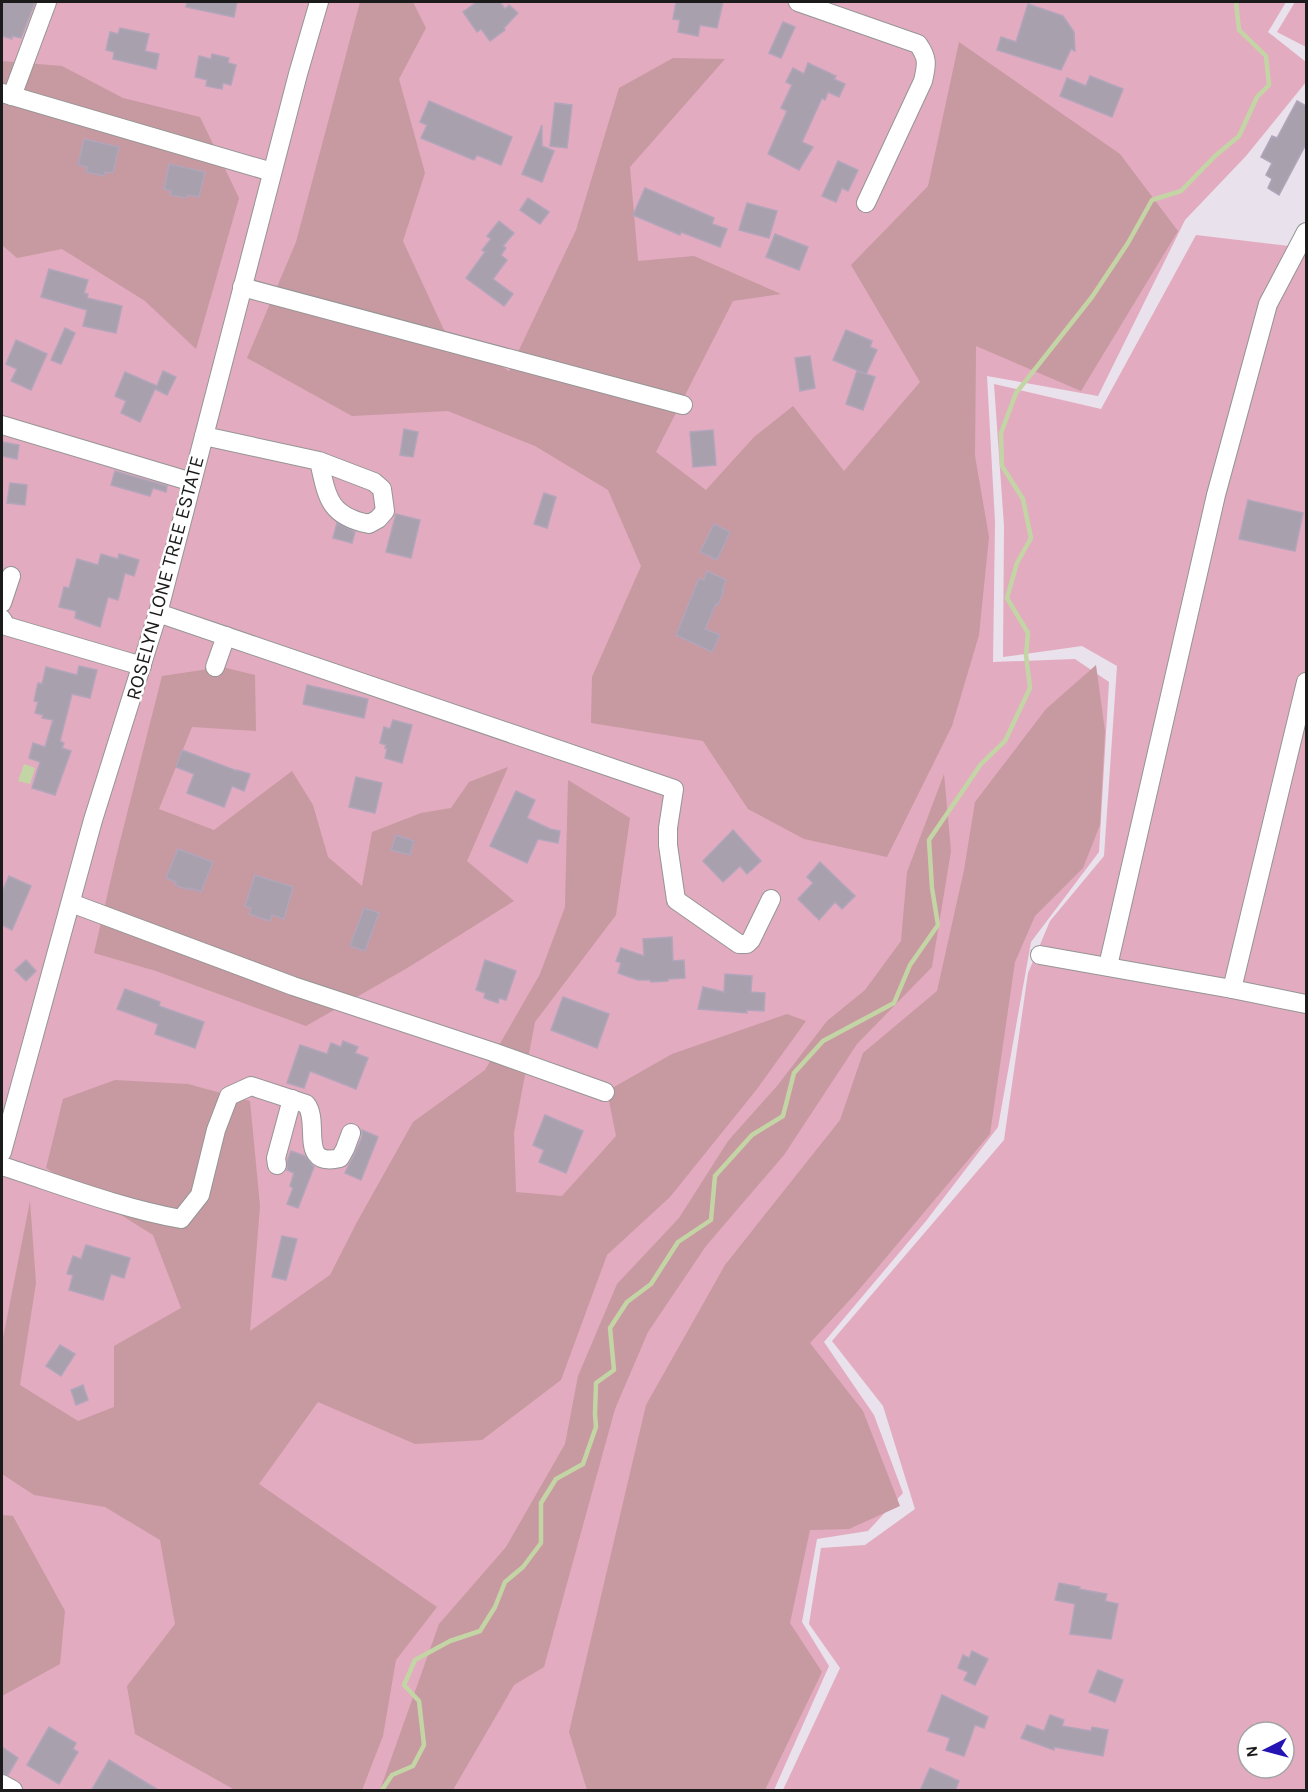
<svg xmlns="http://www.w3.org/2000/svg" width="1308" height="1792" font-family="Karla,sans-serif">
<rect width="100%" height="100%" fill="#e9e1eb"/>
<!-- grass -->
<g fill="#e2abbf" fill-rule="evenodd">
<polygon points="2,2 1286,2 1268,32 1306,62 1306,82 1246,156 1185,220 1098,396 987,376 995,522 993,662 1075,659 1109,682 1099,852 1031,942 998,1127 926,1221 824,1342 874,1415 903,1493 868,1531 817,1539 802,1622 829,1666 774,1790 2,1790"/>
<polygon points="1295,2 1306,2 1306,47 1277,32"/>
<path d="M1196,235L1306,248V1790H783L840,1668L809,1624L821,1548L865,1545L915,1509L883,1406L832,1341L1004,1140L1028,973L1050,921L1104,856L1117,666L1082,646L1003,657L1004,526L994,384L1101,409ZM1248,1732H1284V1768H1248Z"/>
</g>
<!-- forest -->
<g fill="#c799a1">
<polygon points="360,2 413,2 426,28 399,79 425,173 403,241 444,330 509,371 576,230 619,88 673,58 725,59 630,167 638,261 694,256 781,294 733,301 656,452 706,490 754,437 793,406 844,471 920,382 851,265 928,186 959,42 1120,154 1178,231 1081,391 976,346 975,456 989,537 979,635 952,726 887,857 804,839 748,809 703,741 591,723 592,677 641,566 608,490 535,446 448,411 352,416 247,358 296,242"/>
<polygon points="2,61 62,66 123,98 200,117 239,198 196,349 145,301 62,249 17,258 2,245"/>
<polygon points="1096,665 1105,731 1100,825 1083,868 1035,916 1015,962 990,1134 857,1292 810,1343 863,1411 900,1506 849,1529 810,1530 790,1623 822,1672 765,1790 587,1790 569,1732 646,1405 725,1265 840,1120 863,1053 937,991 964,870 975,802 1046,709"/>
<polygon points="222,667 255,675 256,731 192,727 159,809 214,830 292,771 313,805 328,857 362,886 372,832 421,813 451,808 469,782 508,767 467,861 514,901 409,967 306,1026 156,971 94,953 116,857 162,676"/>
<polygon points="944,774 951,851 932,967 857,1044 784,1155 706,1246 648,1332 615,1409 544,1667 514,1685 453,1790 380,1790 439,1624 506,1547 565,1444 578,1376 617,1284 679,1218 728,1141 777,1086 827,1021 865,990 901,941 907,872"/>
<polygon points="568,780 630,818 616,915 535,1022 514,1133 516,1192 562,1196 616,1136 607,1091 672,1054 787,1014 806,1021 757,1089 670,1197 607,1255 561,1380 482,1440 415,1444 318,1402 259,1484 437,1607 396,1660 383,1736 362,1790 235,1790 135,1734 127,1686 175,1624 160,1540 105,1507 34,1495 2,1474 2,1343 30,1201 36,1283 20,1385 78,1421 114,1407 114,1346 181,1308 153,1235 46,1168 63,1099 115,1080 188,1084 250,1101 260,1206 250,1331 330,1275 357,1222 413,1122 485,1070 540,974 565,907"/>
<polygon points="2,1515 13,1516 65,1611 60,1664 2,1696"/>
</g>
<!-- water -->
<polygon fill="#c4d5a5" points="24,764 35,768 30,784 18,781"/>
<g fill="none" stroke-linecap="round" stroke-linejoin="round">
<!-- stream -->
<polyline stroke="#c4d5a5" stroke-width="4.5" points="382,1790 392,1775 413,1766 424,1745 419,1701 404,1685 415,1660 450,1641 480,1631 495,1607 505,1582 523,1567 541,1543 541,1503 556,1479 583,1464 596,1427 595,1414 596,1383 614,1370 610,1328 627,1302 651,1284 678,1242 711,1220 715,1176 752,1135 783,1116 794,1073 823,1041 894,1003 910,965 938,925 932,888 929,840 981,764 1005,741 1030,688 1026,655 1028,633 1007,598 1017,563 1031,538 1023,499 1002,466 1001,433 1016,393 1092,297 1128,243 1152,200 1181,191 1215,156 1239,136 1257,97 1269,85 1266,56 1239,30 1236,2"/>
</g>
<!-- building -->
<g fill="#a8a1ad" stroke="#b2a5bb" stroke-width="1.5">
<polygon points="2,2 35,2 21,38 12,36 12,39 2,36"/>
<polygon points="187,2 237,2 234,17 186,7"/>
<polygon points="477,2 500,2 505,9 509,5 518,13 504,28 505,30 490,41 481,29 477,32 463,12"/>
<polygon points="676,2 723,2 717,28 700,25 698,36 678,32 680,20 673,19"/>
<polygon points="1028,4 1063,16 1074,32 1075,51 1071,49 1061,70 997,50 1001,37 1016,42"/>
<polygon points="783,22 795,27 781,58 769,53"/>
<polygon points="120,28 149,34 145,51 159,54 156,69 113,59 114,52 106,50 110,32 118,34"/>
<polygon points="212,54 229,58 228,63 236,65 231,85 223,83 222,89 206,86 207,80 195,77 199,56 211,59"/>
<polygon points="808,63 836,76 834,79 845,84 839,97 828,92 825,100 822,98 802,142 813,147 799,170 768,154 787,111 781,108 792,85 786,82 793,68 804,74"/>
<polygon points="1090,76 1123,89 1112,117 1060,96 1067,78 1086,86"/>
<polygon points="429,101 512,137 501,165 477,155 474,160 421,138 427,125 420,122"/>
<polygon points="1297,101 1306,106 1306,144 1279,195 1268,188 1272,179 1266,175 1272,163 1261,157 1272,136 1277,138"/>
<polygon points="555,103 572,105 567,148 550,146"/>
<polygon points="542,125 542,146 554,151 542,182 522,174"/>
<polygon points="84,139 119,147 113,173 105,172 104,176 86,172 87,167 78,165"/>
<polygon points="838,161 858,170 848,191 842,188 836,202 822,196"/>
<polygon points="169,164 205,172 199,197 187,195 186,198 170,195 171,191 164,189"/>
<polygon points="645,188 714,218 712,224 727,229 720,247 681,232 680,235 633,215"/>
<polygon points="528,198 549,212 540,224 520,210"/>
<polygon points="747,203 777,211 769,238 739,230"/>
<polygon points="499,221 514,233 503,246 506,248 501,255 507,260 493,279 513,294 504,306 466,278 485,252 482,250 491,239 487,236"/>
<polygon points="775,234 808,247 799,270 766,257"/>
<polygon points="49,269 88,280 84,293 88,294 87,298 122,306 116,333 83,326 87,310 41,297"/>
<polygon points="65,328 75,333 61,364 51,360"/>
<polygon points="846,330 872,341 870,347 877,350 866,374 833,360"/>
<polygon points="16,340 47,354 31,390 11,381 17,369 6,364"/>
<polygon points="810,356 815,388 800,391 795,358"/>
<polygon points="163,371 176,377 167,395 155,389 140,422 121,413 126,401 115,396 125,372 157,386"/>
<polygon points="857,371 875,377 863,410 846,404"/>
<polygon points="404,429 418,432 413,457 400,455"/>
<polygon points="713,430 716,465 693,467 690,432"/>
<polygon points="2,442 19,445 17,459 2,456"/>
<polygon points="115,471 167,486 166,492 153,488 150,496 111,485"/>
<polygon points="10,483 27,485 25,505 7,503"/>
<polygon points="544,493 556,497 547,528 534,524"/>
<polygon points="1248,500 1303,513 1295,551 1239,539"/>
<polygon points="396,514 420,520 411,558 386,552"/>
<polygon points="337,523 355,532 352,543 333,538"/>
<polygon points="714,524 730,532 717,560 700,552"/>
<polygon points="101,554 118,559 119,554 139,560 134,576 125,573 118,600 108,597 100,627 75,618 76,611 59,607 64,587 69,588 77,559 98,565"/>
<polygon points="707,571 726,580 722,590 724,590 718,605 716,604 705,629 720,635 712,652 676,635 699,578 704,580"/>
<polygon points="79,666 97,670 90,698 72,694 60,741 64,743 62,748 71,751 55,795 32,788 40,762 29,758 33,743 45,747 53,720 42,718 43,715 35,713 38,702 34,701 38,683 42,684 46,667 77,675"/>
<polygon points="307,685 368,699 364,718 303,704"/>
<polygon points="393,720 412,725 402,763 385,758 387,749 385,748 386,745 380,743 384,727 390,729"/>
<polygon points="182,750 237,771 237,770 250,774 244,791 232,786 224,807 187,793 194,774 176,767"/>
<polygon points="356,777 382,783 375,813 349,807"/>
<polygon points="516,791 535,800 527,818 550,829 560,831 558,843 538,839 527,863 490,846"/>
<polygon points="733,830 761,861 747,874 740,866 723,882 703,861"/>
<polygon points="396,835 414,841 410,855 391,850"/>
<polygon points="178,849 213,862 201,892 190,888 189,890 175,885 176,882 166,878"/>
<polygon points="820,862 855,896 842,909 835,902 819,920 798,899 813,883 807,877"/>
<polygon points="255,875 293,887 284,919 272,915 270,921 249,914 251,908 245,906"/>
<polygon points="9,876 31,886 12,930 2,925 2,892"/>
<polygon points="364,908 379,913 365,951 350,946"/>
<polygon points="672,937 673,961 684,960 685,978 668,979 668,981 651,982 650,980 638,980 618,973 621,963 616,961 621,948 644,956 643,939"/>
<polygon points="26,960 36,971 26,981 15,970"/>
<polygon points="485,960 516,971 506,1000 499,998 498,1003 484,998 485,993 476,990"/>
<polygon points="725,974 752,976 751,992 765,993 764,1011 747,1010 747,1013 698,1009 703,987 724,992"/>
<polygon points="125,989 160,1002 159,1006 204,1022 195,1048 155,1034 158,1024 117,1009"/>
<polygon points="563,997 609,1014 597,1048 551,1030"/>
<polygon points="343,1041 358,1047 355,1053 368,1058 356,1089 310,1071 304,1088 287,1083 300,1045 327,1054 331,1043 341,1047"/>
<polygon points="545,1115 583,1131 566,1173 539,1162 544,1150 533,1145"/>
<polygon points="362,1130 378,1137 361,1180 345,1173 355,1153 362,1137"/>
<polygon points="291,1151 305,1156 314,1167 298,1208 287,1204 293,1188 290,1186 294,1173 287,1170 288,1159"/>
<polygon points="282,1236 297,1239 286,1280 272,1277"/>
<polygon points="86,1245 130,1258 124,1278 111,1274 103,1300 69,1290 73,1275 67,1274 73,1256 81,1259"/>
<polygon points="60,1345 75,1354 61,1376 46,1366"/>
<polygon points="83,1385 88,1400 76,1405 71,1390"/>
<polygon points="1059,1583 1080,1587 1079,1589 1107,1594 1105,1601 1118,1604 1111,1639 1070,1634 1075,1604 1055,1600"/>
<polygon points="972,1651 988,1659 975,1685 964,1680 968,1672 958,1668 963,1655 969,1658"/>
<polygon points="1098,1670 1123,1680 1115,1702 1089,1692"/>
<polygon points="942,1695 988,1717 984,1728 975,1725 964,1756 946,1750 950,1738 928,1731"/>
<polygon points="1050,1715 1064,1720 1062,1726 1091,1731 1092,1727 1108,1730 1103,1756 1054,1747 1054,1750 1021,1738 1027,1725 1044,1731"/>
<polygon points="49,1727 76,1743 73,1749 78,1752 59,1784 27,1765"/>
<polygon points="2,1747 18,1758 8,1775 2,1773"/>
<polygon points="109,1760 160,1791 91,1791"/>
<polygon points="930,1768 959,1781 955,1791 920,1791"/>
</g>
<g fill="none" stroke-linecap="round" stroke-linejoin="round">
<defs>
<g id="minor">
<path d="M798,2L918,44C928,58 927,64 923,81L866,203"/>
<polyline points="2,93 272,172"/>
<polyline points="12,96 47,2"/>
<polyline points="242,287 683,405"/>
<polyline points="2,425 192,482"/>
<path d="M204,436L319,461L374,482L382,489L385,511L378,519L369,524C328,516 327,496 319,461"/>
<polyline points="2,603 11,576"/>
<polyline points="158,613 674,789 668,828 668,845 676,900 739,944 747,944 751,940 771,899"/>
<polyline points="2,619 6,626 142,666"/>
<polyline points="215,667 226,636"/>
<polyline points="71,903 293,986 493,1052 605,1092"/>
<polyline points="1040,955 1232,989 1306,1004"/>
<polyline points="1108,966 1216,495 1268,304 1306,232"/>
<polyline points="1232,989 1306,682"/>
<polyline points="2,1152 93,820 158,613 298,74 319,2"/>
<polyline points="277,1165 276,1158 292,1099"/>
<path d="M2,1166C61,1185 120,1208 181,1219L200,1195L216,1130L229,1096L251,1086L306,1104C321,1122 297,1168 340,1158L345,1149L351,1133"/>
<polyline points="2,1784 13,1790"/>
</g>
</defs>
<!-- minor casing -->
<use href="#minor" stroke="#959595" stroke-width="20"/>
<!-- minor -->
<use href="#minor" stroke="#fff" stroke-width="18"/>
</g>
<g text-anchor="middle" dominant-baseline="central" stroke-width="5" stroke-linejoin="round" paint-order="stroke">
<!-- street labels -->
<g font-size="20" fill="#1b1b1b" stroke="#fff">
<text transform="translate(165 578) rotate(-75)">ROSELYN LONE TREE ESTATE</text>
</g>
</g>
<!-- border -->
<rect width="1308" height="1792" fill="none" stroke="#1b1b1b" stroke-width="6"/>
<!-- north arrow -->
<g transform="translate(1266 1750) rotate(264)"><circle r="28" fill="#ffffff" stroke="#a4a4a4" stroke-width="1.5"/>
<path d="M0-4.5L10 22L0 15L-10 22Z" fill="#2613b3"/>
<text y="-9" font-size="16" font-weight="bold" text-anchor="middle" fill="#1b1b1b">N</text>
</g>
</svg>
